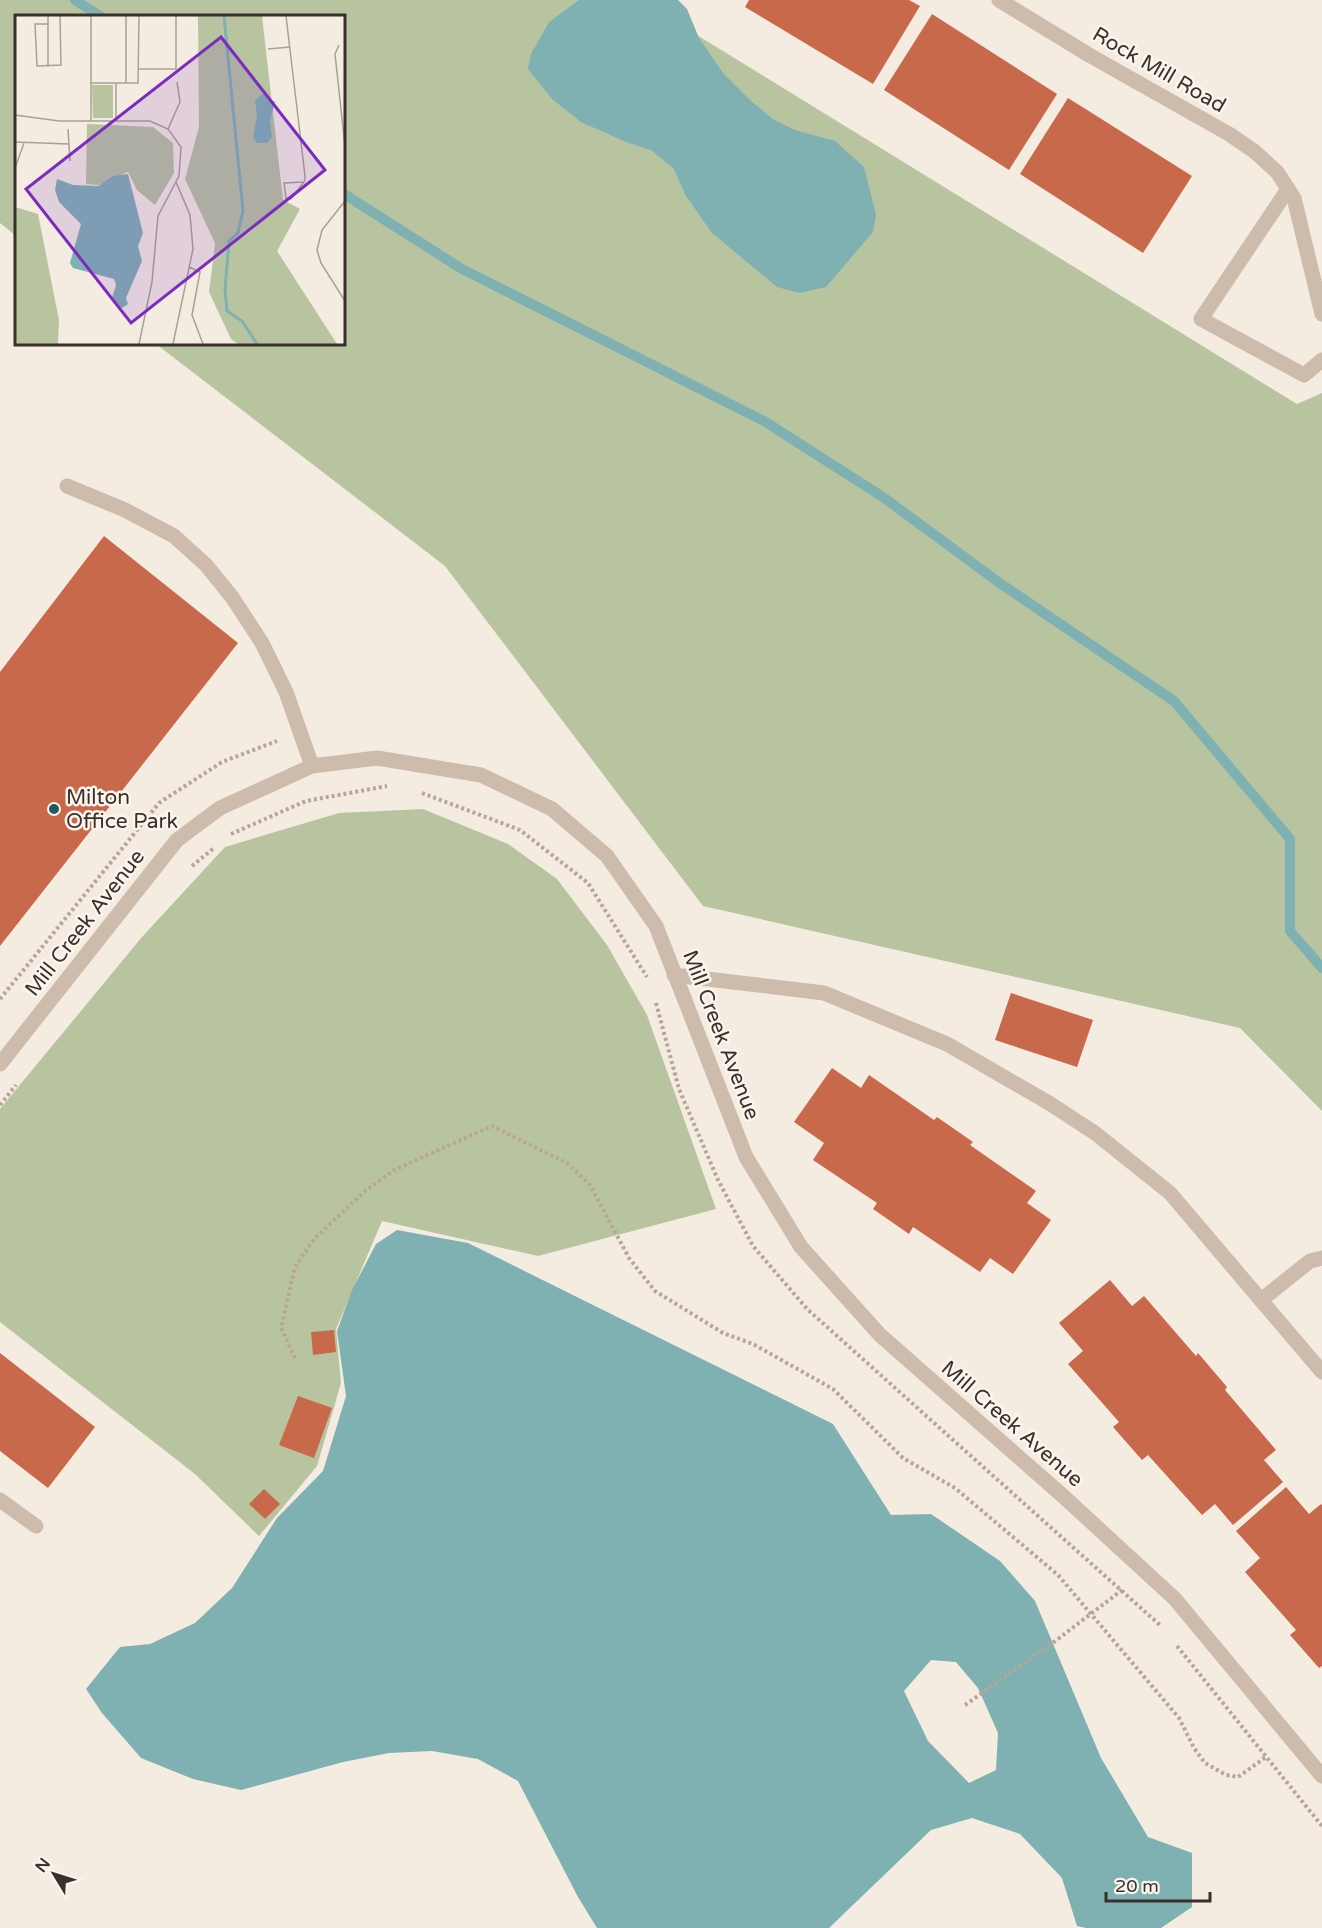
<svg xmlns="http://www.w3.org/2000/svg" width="1322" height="1928" font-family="'Varela Round',sans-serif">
<rect width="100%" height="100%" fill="#f4ebe1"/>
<!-- green -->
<g fill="#b8c4a0">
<polygon points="0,0 640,0 1297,404 1322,393 1322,1111 1240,1028 703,906 445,566 156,344 344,344 344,16 16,16 16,236 0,223"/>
<polygon points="423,809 508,844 557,879 607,945 647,1015 716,1209 538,1256 382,1221 336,1329 341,1383 317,1466 259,1536 195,1474 0,1322 0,1109 142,937 225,847 339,813"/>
</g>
<!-- water -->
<g fill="#7fb0b2" fill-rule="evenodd">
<polygon points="579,0 678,0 687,9 699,38 723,73 750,100 774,120 795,130 835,141 864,167 876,215 873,232 826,287 800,293 777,287 712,233 686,196 674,169 651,150 626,142 581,122 552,99 528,69 531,54 549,22"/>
<path d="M397,1230L468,1243L833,1424L891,1515L931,1514L1000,1561L1035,1601L1101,1758L1148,1837L1192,1853V1907L1161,1928H1086L1077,1926L1062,1878L1020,1834L972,1818L931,1830L829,1928H597L578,1897L518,1781L478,1759L432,1751L389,1753L343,1762L241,1790L193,1779L141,1758L102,1713L86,1689L120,1647L150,1644L195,1623L232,1588L277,1518L323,1471L346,1396L337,1331L352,1290L376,1244ZM931,1660L956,1662L978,1688L998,1733L996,1770L969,1783L928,1741L904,1691Z"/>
</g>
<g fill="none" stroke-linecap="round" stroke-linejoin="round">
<!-- stream -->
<g stroke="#7fb0b2" stroke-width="10">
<polyline points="75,0 100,16"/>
<polyline points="344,194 462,269 764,421 883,497 1001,584 1174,701 1290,839 1290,931 1322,968"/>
</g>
</g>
<!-- building -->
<g fill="#c8694b">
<polygon points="749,0 909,0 920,6 873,84 745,7"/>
<polygon points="932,14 1057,94 1009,170 884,90"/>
<polygon points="1068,98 1192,176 1143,253 1020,174"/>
<polygon points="104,536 238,643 0,946 0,672"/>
<polygon points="1011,993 1093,1020 1077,1067 995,1040"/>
<polygon points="832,1068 861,1088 869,1075 934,1120 937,1117 973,1142 970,1145 1036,1191 1027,1203 1051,1220 1013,1274 990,1258 980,1272 913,1227 909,1234 873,1209 877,1203 813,1160 824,1143 794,1122"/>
<polygon points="1110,1280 1132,1306 1144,1296 1196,1356 1198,1353 1227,1387 1225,1390 1276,1450 1264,1460 1283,1482 1233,1525 1215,1504 1202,1515 1148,1455 1142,1460 1113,1427 1119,1422 1068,1364 1083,1351 1059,1323"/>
<polygon points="334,1330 336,1352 313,1355 311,1332"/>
<polygon points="0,1353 95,1427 48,1488 0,1451"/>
<polygon points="298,1396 332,1408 314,1458 279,1445"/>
<polygon points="1286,1487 1309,1514 1321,1504 1322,1505 1322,1666 1319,1668 1290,1635 1296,1630 1245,1572 1260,1558 1236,1531"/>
<polygon points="264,1489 280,1504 265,1519 249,1504"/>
</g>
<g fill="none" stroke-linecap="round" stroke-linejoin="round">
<!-- path -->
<g stroke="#b9a596" stroke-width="4" stroke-dasharray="3 3" stroke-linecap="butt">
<polyline points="422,793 520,830 588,883 647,977"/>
<polyline points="231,834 306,801 387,786"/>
<polyline points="192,866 214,848"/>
<polyline points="0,999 159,803 222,762 277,741"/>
<polyline points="656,1003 679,1089 718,1180 753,1246 808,1310 1161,1626"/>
<polyline points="0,1105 16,1085"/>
<polyline points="295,1358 281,1328 295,1267 314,1239 365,1191 394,1170 492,1126 567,1163 590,1185 629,1258 655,1291 723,1333 753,1344 833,1389 903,1458 955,1488 1058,1575 1179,1718 1194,1748 1205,1763 1226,1775 1238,1777 1266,1757"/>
<polyline points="1177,1646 1322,1826"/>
<polyline points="965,1705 1058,1639 1122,1590"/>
</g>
<!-- service -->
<polyline stroke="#cdbbac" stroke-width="15" points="67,486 125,510 174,536 206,565 232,597 262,643 286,692 312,766"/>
<!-- minor -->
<g stroke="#cdbbac" stroke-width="15">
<polyline points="999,0 1089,55 1229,134 1254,151 1277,172 1294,198 1322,314"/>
<polyline points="1288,189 1201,319 1304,375 1322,360"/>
<polyline points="674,975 824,993 947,1044 1049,1103 1095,1133 1170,1193 1322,1372"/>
<polyline points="0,1064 177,840 220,808 312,766 377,758 481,775 552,809 607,856 656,926 746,1157 801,1247 880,1335 1063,1496 1175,1599 1322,1776"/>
<polyline points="1261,1300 1310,1261 1322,1258"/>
<polyline points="0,1500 36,1526"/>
</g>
</g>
<!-- markers -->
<circle fill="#1f5a5e" stroke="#fbf5ee" stroke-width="2" cx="54" cy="809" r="6"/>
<g text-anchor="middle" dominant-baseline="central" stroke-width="5" stroke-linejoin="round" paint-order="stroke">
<!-- street labels -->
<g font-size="21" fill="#3b302b" stroke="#fbf5ee">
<text transform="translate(1159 70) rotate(30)">Rock Mill Road</text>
<text transform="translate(85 923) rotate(-52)">Mill Creek Avenue</text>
<text transform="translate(721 1035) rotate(69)">Mill Creek Avenue</text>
<text transform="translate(1012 1424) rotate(41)">Mill Creek Avenue</text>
</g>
<!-- poi labels -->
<g font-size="21" fill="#3b302b" stroke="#fbf5ee" text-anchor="start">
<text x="66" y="797">Milton<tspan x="66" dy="24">Office Park</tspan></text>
</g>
</g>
<!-- overview -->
<g transform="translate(15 15)">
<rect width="330" height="330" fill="#f4ebe1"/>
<path d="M183,1H247L268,185L285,194L262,236L322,329H223L216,324L194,277L200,228L170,164L184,112ZM77,70H98V103H78ZM72,109L138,112L158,128L159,158L140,190L122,175L113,157L83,170L71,169ZM0,192L23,199L44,305L43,329H0Z" fill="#b8c4a0"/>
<path d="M247,79L260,87L255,106L257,122L252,128H242L238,123L242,100L240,86ZM113,159L128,218L123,231L127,246L111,283L113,289L107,293L100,290L97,283L101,270L99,264L58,253L55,248L66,209L44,187L40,175L42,164L58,170L83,171L98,161Z" fill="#7fb0b2"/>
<path fill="none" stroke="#7fb0b2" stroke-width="3" d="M209,1L228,196L223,218L214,226L210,274L212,296L227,306L242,329"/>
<path fill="none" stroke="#aaa098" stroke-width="1.5" d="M33,1V9H20L22,51L46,50L45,1M76,1V106M111,1V68M271,1L290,161V164L289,167L288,168L276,184L271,183L269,168L289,167M324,30L320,39L330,131M253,34L275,32M33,52V9M124,54H161V1M76,68H101V106M101,68H123L124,1M0,100L44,106H135L153,114L166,132L164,161L143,201L137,267L124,329M53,114L55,146M153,114L165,87L162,67M0,127L54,129M0,153L9,128M330,186L307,215L302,235L306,248L330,286M174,252L185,257L177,300L188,329M158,329L178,234L175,200L161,167"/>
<path fill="#7b2cbf" fill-opacity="0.15" stroke="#7b2cbf" stroke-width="3" d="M206,22L310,155L116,308L11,174Z"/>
<rect width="330" height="330" fill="none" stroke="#3b302b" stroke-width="3"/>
</g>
<!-- north arrow -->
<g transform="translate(54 1874) rotate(308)" stroke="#fbf5ee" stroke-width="4.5" paint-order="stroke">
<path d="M0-4.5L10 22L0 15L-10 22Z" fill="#3b302b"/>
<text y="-9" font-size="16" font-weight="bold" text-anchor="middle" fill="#3b302b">N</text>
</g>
<!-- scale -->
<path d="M1106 1892v9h104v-9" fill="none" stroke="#3b302b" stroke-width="3"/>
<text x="1115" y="1892" font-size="18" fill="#3b302b" stroke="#fbf5ee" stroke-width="4.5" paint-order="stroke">20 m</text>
</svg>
